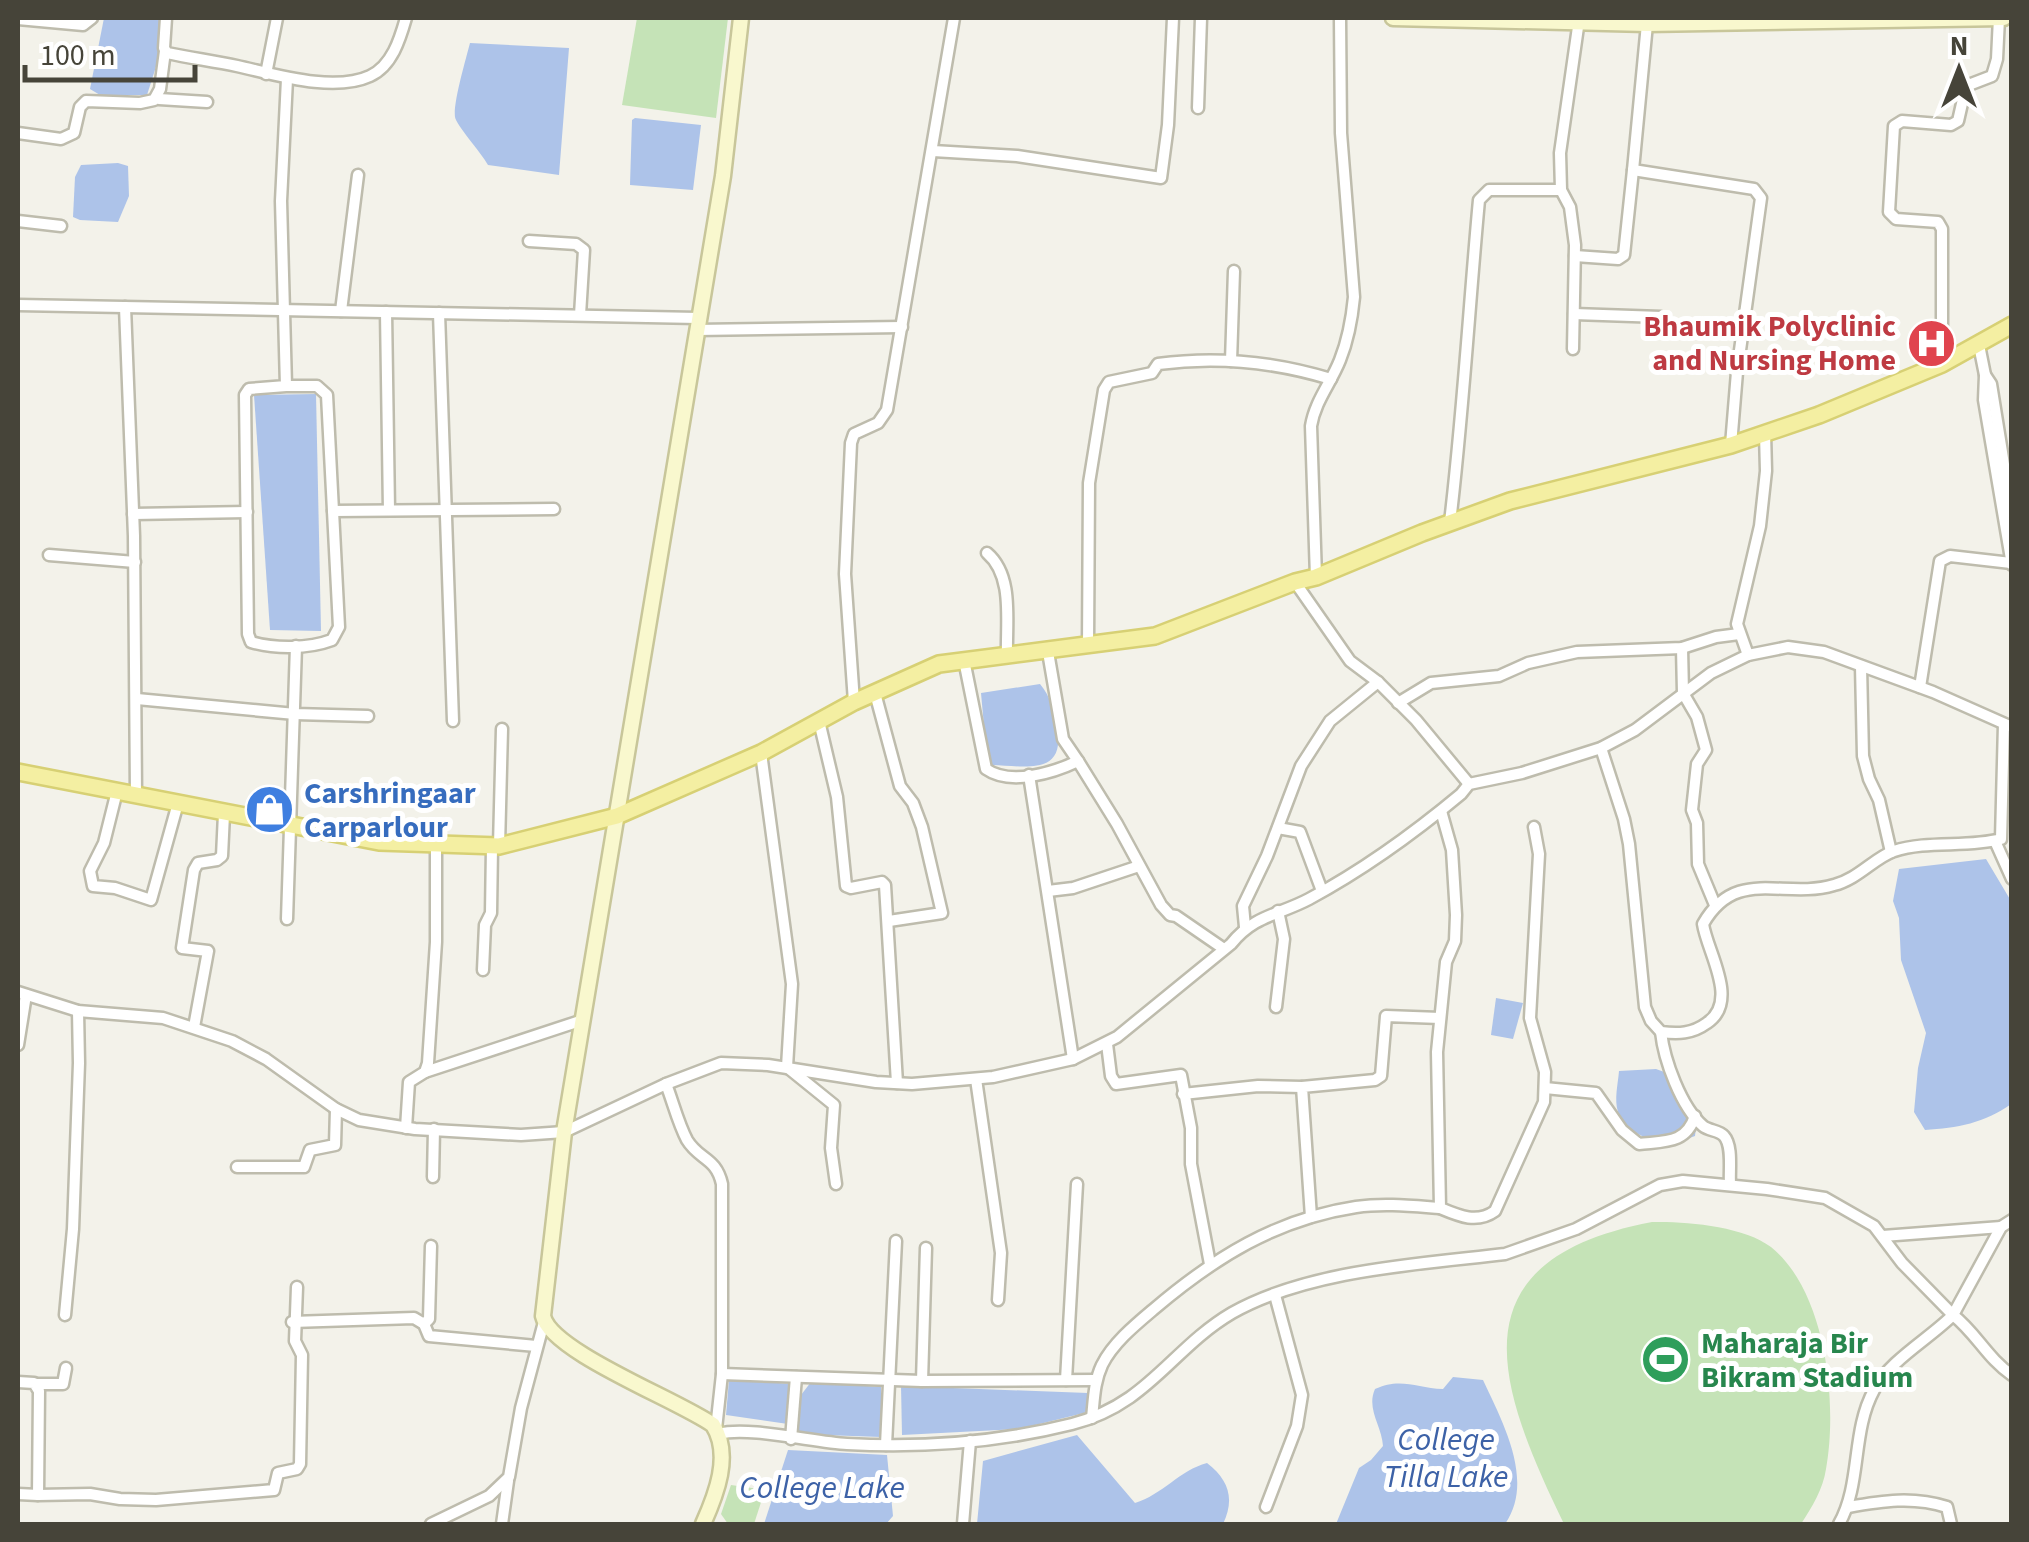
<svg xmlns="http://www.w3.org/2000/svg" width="2029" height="1542" font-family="'Source Sans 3',sans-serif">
<rect width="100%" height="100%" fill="#f3f2ea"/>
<!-- green -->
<g fill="#c5e3b7">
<polygon points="637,18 728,18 716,118 622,105"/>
<path d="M1652,1222C1684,1221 1744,1226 1771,1247C1826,1291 1838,1403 1826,1469C1823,1489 1812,1507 1801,1524H1564C1496,1384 1452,1260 1652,1222Z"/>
<polygon points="731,1485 765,1490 754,1524 728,1524 721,1514"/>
</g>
<!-- water -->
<g fill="#adc3e9">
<polygon points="104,18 163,18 160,54 147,95 100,95 90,89"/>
<path d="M470,43L569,48L559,175L488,165C481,152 456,125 455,117C453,103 466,59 470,43Z"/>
<polygon points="635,118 701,125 693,190 630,185 632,120"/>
<polygon points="118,163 128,166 129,196 118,222 80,220 73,217 75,177 81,165"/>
<polygon points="316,394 321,631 270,630 254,395"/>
<path d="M1040,684C1051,697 1054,712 1057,728C1066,776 1025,766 992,765L985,737L981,693Z"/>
<path d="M1986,859L2011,901V1104C1985,1123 1957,1128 1925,1130L1914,1112L1918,1068L1926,1033L1901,960L1899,918L1893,901L1899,869Z"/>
<polygon points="1496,998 1523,1003 1513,1039 1491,1035"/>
<path d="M1656,1069L1667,1073L1696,1127L1695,1136C1669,1147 1629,1141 1618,1112C1614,1099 1618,1084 1619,1071Z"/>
<path d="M1453,1377L1483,1380C1503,1423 1535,1481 1505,1524H1336L1359,1468L1371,1460L1383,1446C1382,1426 1366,1409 1375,1389C1400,1377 1417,1388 1443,1389Z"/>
<polygon points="729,1380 794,1384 788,1424 726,1415"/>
<polygon points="811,1382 881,1387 881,1437 795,1434 801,1395"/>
<polygon points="901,1386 1088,1393 1092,1406 1084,1413 1019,1429 902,1435"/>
<path d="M1077,1435L1135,1503C1162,1495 1180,1470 1207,1463C1229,1480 1235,1499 1223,1524H977L983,1461Z"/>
<polygon points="788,1450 887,1455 893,1516 886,1524 764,1524"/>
</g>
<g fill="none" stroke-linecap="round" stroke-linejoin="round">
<defs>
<g id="street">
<path d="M166,18L164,48L167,53C190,58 214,61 237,66C274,74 333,93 370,76C392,66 400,39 406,18"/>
<polyline points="18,19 83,25 92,18"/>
<polyline points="1647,24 1633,170 1754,189 1761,198 1737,372 1731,445"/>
<polyline points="266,74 277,18"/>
<polyline points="158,96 159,99 207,102"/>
<polyline points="1198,108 1201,18"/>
<polyline points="18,133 61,139 74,133 80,107 86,101 140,103 154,100 160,89 165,51"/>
<polyline points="933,151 1017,156 1161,178 1168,125 1173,18"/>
<polyline points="18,221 61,226"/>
<polyline points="529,241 576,244 584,250 580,315"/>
<polyline points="1575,256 1618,259 1624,255 1633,170"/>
<polyline points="18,305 698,318"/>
<polyline points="125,307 134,536 136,795"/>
<polyline points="341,311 358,175"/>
<polyline points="386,312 389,510"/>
<polyline points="439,313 453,721"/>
<polyline points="1574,314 1661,317"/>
<polyline points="696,330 902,327"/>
<polyline points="1979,345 1985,375 1984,400 2012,565"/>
<polyline points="1573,349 1575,245 1570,207 1561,190 1560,153 1579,20"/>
<polyline points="1231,361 1234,271"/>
<polyline points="1942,364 1942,229 1938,222 1896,219 1889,212 1894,126 1902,121 1951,125 1958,121 1966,86 1992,76 1997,59 1999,18"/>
<polyline points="1985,375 1991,384 2012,514"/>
<path d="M286,386H317L327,395L339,627L332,640C308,649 275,649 251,642L248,634L245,395L249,389L286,386L281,201L287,79"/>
<polyline points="333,511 554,509"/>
<polyline points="133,514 247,512"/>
<path d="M1450,522C1463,415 1469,307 1479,200L1489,190H1561"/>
<path d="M987,553C1014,576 1006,621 1007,655"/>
<polyline points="49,555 135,562"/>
<path d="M1316,577L1311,426C1315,401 1331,383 1340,360C1348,340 1352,318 1354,297L1341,133L1340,18"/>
<polyline points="1295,582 1350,661 1378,682 1416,720 1469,784"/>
<path d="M1088,646L1089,483L1104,390L1109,382L1152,373L1158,364C1216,356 1275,362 1331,379"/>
<polyline points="1682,648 1683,693 1697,717 1706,750 1697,764 1692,810 1697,823 1698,864 1715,905"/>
<polyline points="1748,655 1737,624 1760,526 1766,471 1765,433"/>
<path d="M964,660L986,769C1010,786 1053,773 1078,761L1063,739L1048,652"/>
<polyline points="1861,666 1863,756 1869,779 1879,800 1891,852"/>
<polyline points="1920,687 1940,561 1950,556 2011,563"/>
<polyline points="875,693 900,786 913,803 922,827 942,913 889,921"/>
<polyline points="137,699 295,714 368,716"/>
<polyline points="854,702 845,574 851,443 854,434 878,423 887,410 954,18"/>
<polyline points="1398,703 1431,683 1499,676 1528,663 1577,652 1682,648 1716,637 1739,634"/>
<polyline points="819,721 837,797 846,886 851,888 882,882 885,885 897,1083"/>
<path d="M1601,748L1624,819L1629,844L1645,1007L1651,1021L1661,1032C1678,1034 1692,1034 1707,1023C1740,1001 1707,952 1703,924C1736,866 1783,900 1834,885C1858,879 1874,858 1894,851C1928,840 1967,848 2001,839L2004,724"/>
<polyline points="761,753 792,984 787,1067 834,1105 831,1148 836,1184"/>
<polyline points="1078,761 1117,824 1161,905 1170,915 1176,916 1224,949"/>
<polyline points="1029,775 1073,1059"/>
<polyline points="117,791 104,843 90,871 93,886 115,888 151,900 178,803"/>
<path d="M1441,811L1452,850L1456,915L1455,941L1446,962L1437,1052L1440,1208C1459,1216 1477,1224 1495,1211L1544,1102L1545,1072L1530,1018L1539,854L1534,827"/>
<polyline points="1278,828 1300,832 1322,891"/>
<polyline points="1995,841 2012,879"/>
<polyline points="499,846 502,729"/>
<polyline points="1048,891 1073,888 1139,866"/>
<polyline points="287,919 296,646"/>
<polyline points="1245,927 1243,906 1267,856 1301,766 1330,721 1378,682"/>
<polyline points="483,970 485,925 491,913 492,847"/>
<path d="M18,992L78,1011L163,1018L232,1041L266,1059L336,1109L359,1120L415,1129L521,1135L564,1132L666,1084L721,1063L768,1065L876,1082L912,1084L993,1077L1073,1059L1117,1037L1231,944C1254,915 1279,915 1309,899C1365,869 1413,834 1461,794L1469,784L1522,773L1601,748L1635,730L1711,673L1748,655L1788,647L1824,652L1933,692L2012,727"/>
<polyline points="1276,1007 1284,939 1278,911"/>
<polyline points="194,1027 208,951 182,948 194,870 198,863 217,860 222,856 224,814"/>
<path d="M1661,1032C1664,1060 1681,1107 1703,1126C1709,1131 1719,1130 1724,1136C1733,1146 1729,1171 1730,1183"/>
<polyline points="1107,1044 1111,1076 1116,1084 1181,1075 1191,1128 1191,1164 1210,1264"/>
<polyline points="18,1045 26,995"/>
<polyline points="425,1072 583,1020"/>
<polyline points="976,1079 1001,1253 998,1300"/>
<path d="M666,1084C673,1102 678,1123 687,1140C699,1160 716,1157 722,1184V1374L716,1429"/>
<path d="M1545,1088L1596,1093L1622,1130L1639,1144C1665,1141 1686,1144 1695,1116"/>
<polyline points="1183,1094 1258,1086 1302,1087"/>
<polyline points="406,1128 409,1082 425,1072 428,1063 436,942 436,845"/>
<polyline points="237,1167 304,1167 310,1150 335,1145 336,1109"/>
<polyline points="433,1177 434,1129"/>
<polyline points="1311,1217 1302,1087 1375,1080 1381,1076 1386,1016 1440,1018"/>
<path d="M2012,1220L2001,1227L1953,1315C1976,1333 1988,1359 2012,1375"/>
<polyline points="1883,1236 2001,1227"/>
<polyline points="65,1315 73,1229 79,1063 78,1011"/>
<polyline points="292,1322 414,1318 424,1324 429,1336 536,1346"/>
<polyline points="424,1324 429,1319 431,1246"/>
<polyline points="722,1374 922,1381 1096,1380"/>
<polyline points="1066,1380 1077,1184"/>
<polyline points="922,1381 926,1248"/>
<polyline points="18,1382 34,1383 39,1391 38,1495 18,1494"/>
<polyline points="37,1384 63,1384 66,1368"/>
<path d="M1092,1418C1094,1400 1094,1382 1102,1365C1113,1343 1135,1325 1154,1309C1214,1258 1276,1219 1356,1207C1384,1203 1412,1206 1440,1208"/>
<path d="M719,1434C747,1426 813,1442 847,1444C921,1448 1000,1442 1072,1424C1149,1404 1171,1349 1232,1313C1308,1270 1420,1264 1505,1254L1576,1229L1660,1185L1683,1181L1767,1189L1825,1198L1874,1226L1902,1263L1953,1315C1929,1339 1890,1360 1874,1390C1851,1432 1862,1483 1839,1524"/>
<polyline points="791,1439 796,1377"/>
<polyline points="886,1445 896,1241"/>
<polyline points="38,1495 90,1494 120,1499 156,1500 274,1490 278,1473 297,1469 300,1464 302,1355 295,1341 297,1287"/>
<polyline points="1266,1507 1297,1426 1302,1395 1275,1295"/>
<path d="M1848,1507C1882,1501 1913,1496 1947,1507L1951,1524"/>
<polyline points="431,1524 489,1496 509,1477 521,1408 544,1322"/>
<polyline points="502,1524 508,1481"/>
<polyline points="963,1524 970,1441"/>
</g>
<g id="secondary">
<polyline points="1393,18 1647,24 2004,18"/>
<path d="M703,1524C716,1495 732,1455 713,1425C680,1401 551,1352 543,1316L564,1132L723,176L741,18"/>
</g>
<polyline id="primary" points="18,772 379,842 499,846 617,816 761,753 854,702 939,664 1155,636 1295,582 1316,577 1422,533 1510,501 1731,445 1819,415 1942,364 2012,325"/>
</defs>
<!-- street casing -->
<use href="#street" stroke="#bebcad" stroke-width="15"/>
<!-- secondary casing -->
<use href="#secondary" stroke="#c8c69a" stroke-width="19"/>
<!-- primary casing -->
<use href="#primary" stroke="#d7d074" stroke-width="20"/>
<!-- street -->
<use href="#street" stroke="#fff" stroke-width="10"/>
<!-- secondary -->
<use href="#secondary" stroke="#f9f8ce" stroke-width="14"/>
<!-- primary -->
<use href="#primary" stroke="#f4efa2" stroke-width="15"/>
</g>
<!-- icons -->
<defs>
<symbol id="hospital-disc" viewBox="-11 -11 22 22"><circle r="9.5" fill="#e0444e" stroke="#fff"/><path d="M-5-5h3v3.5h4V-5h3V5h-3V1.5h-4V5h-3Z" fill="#fff"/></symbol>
<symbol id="shop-disc" viewBox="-11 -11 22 22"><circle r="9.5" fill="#3f7fe0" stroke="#fff"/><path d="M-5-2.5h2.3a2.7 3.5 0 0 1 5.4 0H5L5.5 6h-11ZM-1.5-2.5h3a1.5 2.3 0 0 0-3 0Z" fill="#fff"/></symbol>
<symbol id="stadium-disc" viewBox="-11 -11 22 22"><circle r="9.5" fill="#2e9e5b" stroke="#fff"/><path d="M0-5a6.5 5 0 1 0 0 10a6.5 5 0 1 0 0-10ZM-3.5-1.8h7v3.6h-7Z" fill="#fff"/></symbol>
</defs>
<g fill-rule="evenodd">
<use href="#hospital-disc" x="1904" y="316" width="55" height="55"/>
<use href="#shop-disc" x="242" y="782" width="55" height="55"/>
<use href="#stadium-disc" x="1638" y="1332" width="55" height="55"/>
</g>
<g text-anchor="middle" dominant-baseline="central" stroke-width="10" stroke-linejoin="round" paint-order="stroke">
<!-- health labels -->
<g font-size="30" font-weight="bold" fill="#be3a42" stroke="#fff" text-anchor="end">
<text x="1896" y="326">Bhaumik Polyclinic<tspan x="1896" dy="34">and Nursing Home</tspan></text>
</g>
<!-- shop labels -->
<g font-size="30" font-weight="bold" fill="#366cbe" stroke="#fff" text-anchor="start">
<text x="304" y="793">Carshringaar<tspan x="304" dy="34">Carparlour</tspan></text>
</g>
<!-- leisure labels -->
<g font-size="30" font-weight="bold" fill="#27864d" stroke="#fff" text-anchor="start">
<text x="1701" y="1343">Maharaja Bir<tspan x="1701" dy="34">Bikram Stadium</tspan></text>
</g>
<!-- water labels -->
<g font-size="32" font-style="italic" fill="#3d62a7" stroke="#fff">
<text x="1446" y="1440">College<tspan x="1446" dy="37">Tilla Lake</tspan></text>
<text x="822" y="1488">College Lake</text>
</g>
</g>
<!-- border -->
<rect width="2029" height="1542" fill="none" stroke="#464439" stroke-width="40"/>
<!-- north arrow -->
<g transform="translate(1959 70)" stroke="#ffffff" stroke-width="8" paint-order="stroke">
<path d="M0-8L18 38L0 25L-18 38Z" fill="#464439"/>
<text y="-15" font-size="28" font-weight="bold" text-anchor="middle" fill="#464439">N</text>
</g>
<!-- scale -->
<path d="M25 65v15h170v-15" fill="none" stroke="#464439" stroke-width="5"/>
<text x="40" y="65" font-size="30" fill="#464439" stroke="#ffffff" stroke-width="8" paint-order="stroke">100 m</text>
</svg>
